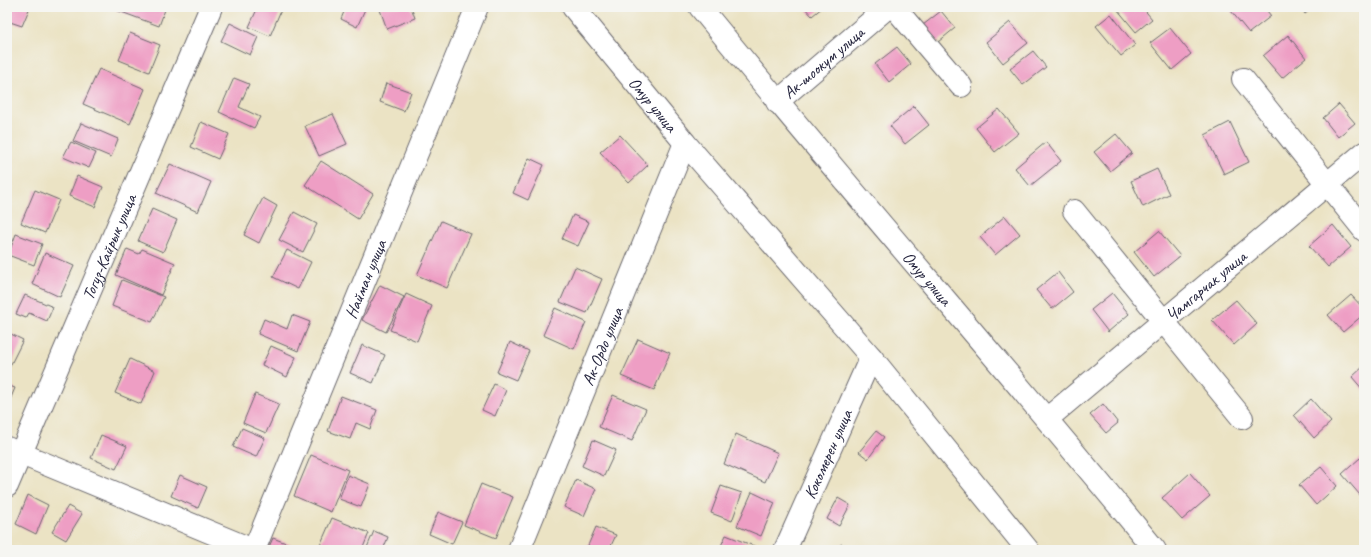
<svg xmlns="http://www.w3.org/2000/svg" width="1371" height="557" font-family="Caveat,sans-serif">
<rect width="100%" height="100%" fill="#f6f6f2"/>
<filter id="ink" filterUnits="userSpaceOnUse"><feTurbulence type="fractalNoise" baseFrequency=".025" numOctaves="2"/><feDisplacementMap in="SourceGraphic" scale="8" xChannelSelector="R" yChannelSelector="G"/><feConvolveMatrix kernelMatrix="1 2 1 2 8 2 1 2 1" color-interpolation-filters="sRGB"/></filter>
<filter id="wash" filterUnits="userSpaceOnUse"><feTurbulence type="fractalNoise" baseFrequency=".012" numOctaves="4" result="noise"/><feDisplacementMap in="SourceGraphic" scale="16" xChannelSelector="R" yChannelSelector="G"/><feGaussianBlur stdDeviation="0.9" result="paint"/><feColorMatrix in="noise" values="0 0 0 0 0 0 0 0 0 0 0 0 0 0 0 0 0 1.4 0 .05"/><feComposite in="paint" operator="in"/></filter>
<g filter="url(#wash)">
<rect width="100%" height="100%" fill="#ebe3c4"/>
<g id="blocks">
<!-- building -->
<g fill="#ee9ec4">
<polygon points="7,7 30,7 22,26 7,21"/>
<polygon points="108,7 166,7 159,26"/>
<polygon points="258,7 275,7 281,10 270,36 249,27"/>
<polygon points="346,7 366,7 357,27 341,19"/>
<polygon points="379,7 411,7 415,18 387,29"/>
<polygon points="804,7 823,7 812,16"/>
<polygon points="1119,7 1142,7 1152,19 1136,32 1117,9"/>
<polygon points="1236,7 1264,7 1271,16 1249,33 1231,11"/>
<polygon points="1300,7 1314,7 1305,14"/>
<polygon points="941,11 955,28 938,42 923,25"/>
<polygon points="1111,14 1135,45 1121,56 1096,26"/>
<polygon points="1010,22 1028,43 1003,63 986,42"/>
<polygon points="230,23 258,37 250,55 221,41"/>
<polygon points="1170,28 1191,54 1172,70 1150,43"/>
<polygon points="130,33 160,45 149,72 119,60"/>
<polygon points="1288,35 1306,58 1282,78 1263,56"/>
<polygon points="897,47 911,64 889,82 875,64"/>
<polygon points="1033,51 1046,67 1023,85 1010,69"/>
<polygon points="99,69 145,89 130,124 83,104"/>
<polygon points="234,78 249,84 239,107 260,117 254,128 219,112"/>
<polygon points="386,83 411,92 404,111 380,102"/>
<polygon points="1339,104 1355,123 1338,137 1323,118"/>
<polygon points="914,106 929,125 905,144 890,126"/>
<polygon points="999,109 1019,133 995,152 976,128"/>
<polygon points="333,114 347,144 319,156 305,126"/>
<polygon points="201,122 229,134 218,159 191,147"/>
<polygon points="1230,122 1249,162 1224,174 1205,135"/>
<polygon points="81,123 118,139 111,157 73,141"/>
<polygon points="1116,134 1132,153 1110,171 1094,152"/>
<polygon points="620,135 648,165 629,183 600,152"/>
<polygon points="71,142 96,153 89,168 63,157"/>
<polygon points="1046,142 1061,161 1030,186 1015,168"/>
<polygon points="529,158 544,165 528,200 513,193"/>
<polygon points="321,161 373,194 358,219 305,185"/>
<polygon points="170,164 211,182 198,212 156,193"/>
<polygon points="1157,169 1169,194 1143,207 1131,181"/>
<polygon points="77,176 103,187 95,207 69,196"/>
<polygon points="35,190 59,200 45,233 21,223"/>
<polygon points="263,198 277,206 259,243 244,235"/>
<polygon points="152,209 177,220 163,252 138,241"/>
<polygon points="294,212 317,224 303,252 279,240"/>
<polygon points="573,215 589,222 578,246 562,239"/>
<polygon points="1005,216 1020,234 995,255 980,237"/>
<polygon points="441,221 471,234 447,288 417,275"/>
<polygon points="1333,225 1351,247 1328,267 1309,246"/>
<polygon points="1159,231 1180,256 1154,277 1134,252"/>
<polygon points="16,234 42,244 34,265 8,255"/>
<polygon points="127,249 139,254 142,249 175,263 161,295 116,275"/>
<polygon points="287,250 311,262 298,289 273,277"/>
<polygon points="45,253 74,266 60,297 32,284"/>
<polygon points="575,267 602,279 587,313 560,302"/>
<polygon points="1058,272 1073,292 1052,309 1036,290"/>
<polygon points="122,280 164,297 152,322 112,306"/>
<polygon points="380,285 404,297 386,332 362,320"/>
<polygon points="1112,293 1129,314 1108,332 1091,310"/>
<polygon points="406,294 432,306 417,341 390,330"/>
<polygon points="25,295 53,307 47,321 29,313 26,318 16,314"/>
<polygon points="1351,295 1364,309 1364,314 1343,332 1328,315"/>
<polygon points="1236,300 1257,324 1234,345 1212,320"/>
<polygon points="555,308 586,322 574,349 543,335"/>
<polygon points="292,315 310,322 298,351 258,334 264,319 287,329"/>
<polygon points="7,332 23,340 9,368 7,367"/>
<polygon points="638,339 670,353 654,390 621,376"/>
<polygon points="510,342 529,351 516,380 497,372"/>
<polygon points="362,345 385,355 373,383 350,373"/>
<polygon points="271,346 296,357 287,377 262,365"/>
<polygon points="130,359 155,371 141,404 115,393"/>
<polygon points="1364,366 1364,391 1352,377"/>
<polygon points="494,384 506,390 495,416 482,410"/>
<polygon points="7,385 15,388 7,407"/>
<polygon points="255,394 279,404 266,433 243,423"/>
<polygon points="613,395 646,409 632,441 599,427"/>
<polygon points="341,396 377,410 370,429 356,423 350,439 328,431"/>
<polygon points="1311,399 1331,422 1314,438 1294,415"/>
<polygon points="1103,404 1118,423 1106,433 1090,415"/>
<polygon points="242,428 265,438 256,457 233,447"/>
<polygon points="876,431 884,437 868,459 859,452"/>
<polygon points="736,434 778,453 765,482 724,464"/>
<polygon points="101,435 127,446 116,469 91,458"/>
<polygon points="593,440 616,450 604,476 582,466"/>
<polygon points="311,455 348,470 331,512 294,496"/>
<polygon points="1360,458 1364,463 1364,491 1360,495 1342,474"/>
<polygon points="1321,467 1337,486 1316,505 1299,485"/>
<polygon points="1190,473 1210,496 1182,520 1162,498"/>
<polygon points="180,475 207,487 198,508 171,496"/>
<polygon points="348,475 370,484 361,507 339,499"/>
<polygon points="576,480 596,489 584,516 564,507"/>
<polygon points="481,484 513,497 496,538 464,525"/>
<polygon points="721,486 742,493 732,521 711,513"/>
<polygon points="752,492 775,503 761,536 737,526"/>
<polygon points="28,495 48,505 36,534 16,524"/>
<polygon points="838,498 850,505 839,526 827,519"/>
<polygon points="68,506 82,514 66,540 52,532"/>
<polygon points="438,512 462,522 452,544 429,534"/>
<polygon points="332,518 369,533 362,550 318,550"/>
<polygon points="596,527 616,535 609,550 586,550"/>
<polygon points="374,531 388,537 383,550 366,550"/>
<polygon points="726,535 759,548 758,550 719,550"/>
<polygon points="273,538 304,550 268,549"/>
<polygon points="841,544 854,550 839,550"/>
</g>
</g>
</g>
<g filter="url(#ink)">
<use href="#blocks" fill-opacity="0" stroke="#68666b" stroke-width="1"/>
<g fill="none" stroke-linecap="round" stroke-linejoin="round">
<defs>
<g id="minor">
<path id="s1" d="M573,7L685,143L871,357L1028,550"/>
<path id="s2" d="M700,7C849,190 1006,367 1155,550"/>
<polyline points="894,7 961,86"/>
<polyline points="1243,79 1364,230"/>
<path id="s3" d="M777,102L888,7"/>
<polyline points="1074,211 1242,418"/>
<path id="s4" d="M1048,418L1364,153"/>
<polyline points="7,448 253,550"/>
<path id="s5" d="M7,486L211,7"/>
<path id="s6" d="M254,550L477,7"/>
<path id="s7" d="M519,550L685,143"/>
<path id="s8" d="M785,550L871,357"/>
</g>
</defs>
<!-- minor casing -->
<use href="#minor" stroke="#68666b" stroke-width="24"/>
<!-- minor -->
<use href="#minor" stroke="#fff" stroke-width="22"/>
</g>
</g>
<g text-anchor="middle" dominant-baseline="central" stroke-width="3" stroke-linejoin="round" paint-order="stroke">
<!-- street labels -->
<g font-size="17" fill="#22223b" stroke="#f6f6f2">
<text stroke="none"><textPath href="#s3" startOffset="61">Ак-шоокум улица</textPath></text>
<text stroke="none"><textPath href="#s1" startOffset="126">Омур улица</textPath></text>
<text stroke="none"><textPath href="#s5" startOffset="260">Тогуз-Кайрык улица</textPath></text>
<text stroke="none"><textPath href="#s6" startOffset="293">Найман улица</textPath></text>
<text stroke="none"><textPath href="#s2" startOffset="354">Омур улица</textPath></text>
<text stroke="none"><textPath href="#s4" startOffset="206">Чамгарчак улица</textPath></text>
<text stroke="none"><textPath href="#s7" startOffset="220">Ак-Ордо улица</textPath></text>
<text stroke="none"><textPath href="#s8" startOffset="105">Кокомерен улица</textPath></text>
</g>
</g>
<!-- margin -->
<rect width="1371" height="557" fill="none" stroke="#f6f6f2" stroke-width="24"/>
</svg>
